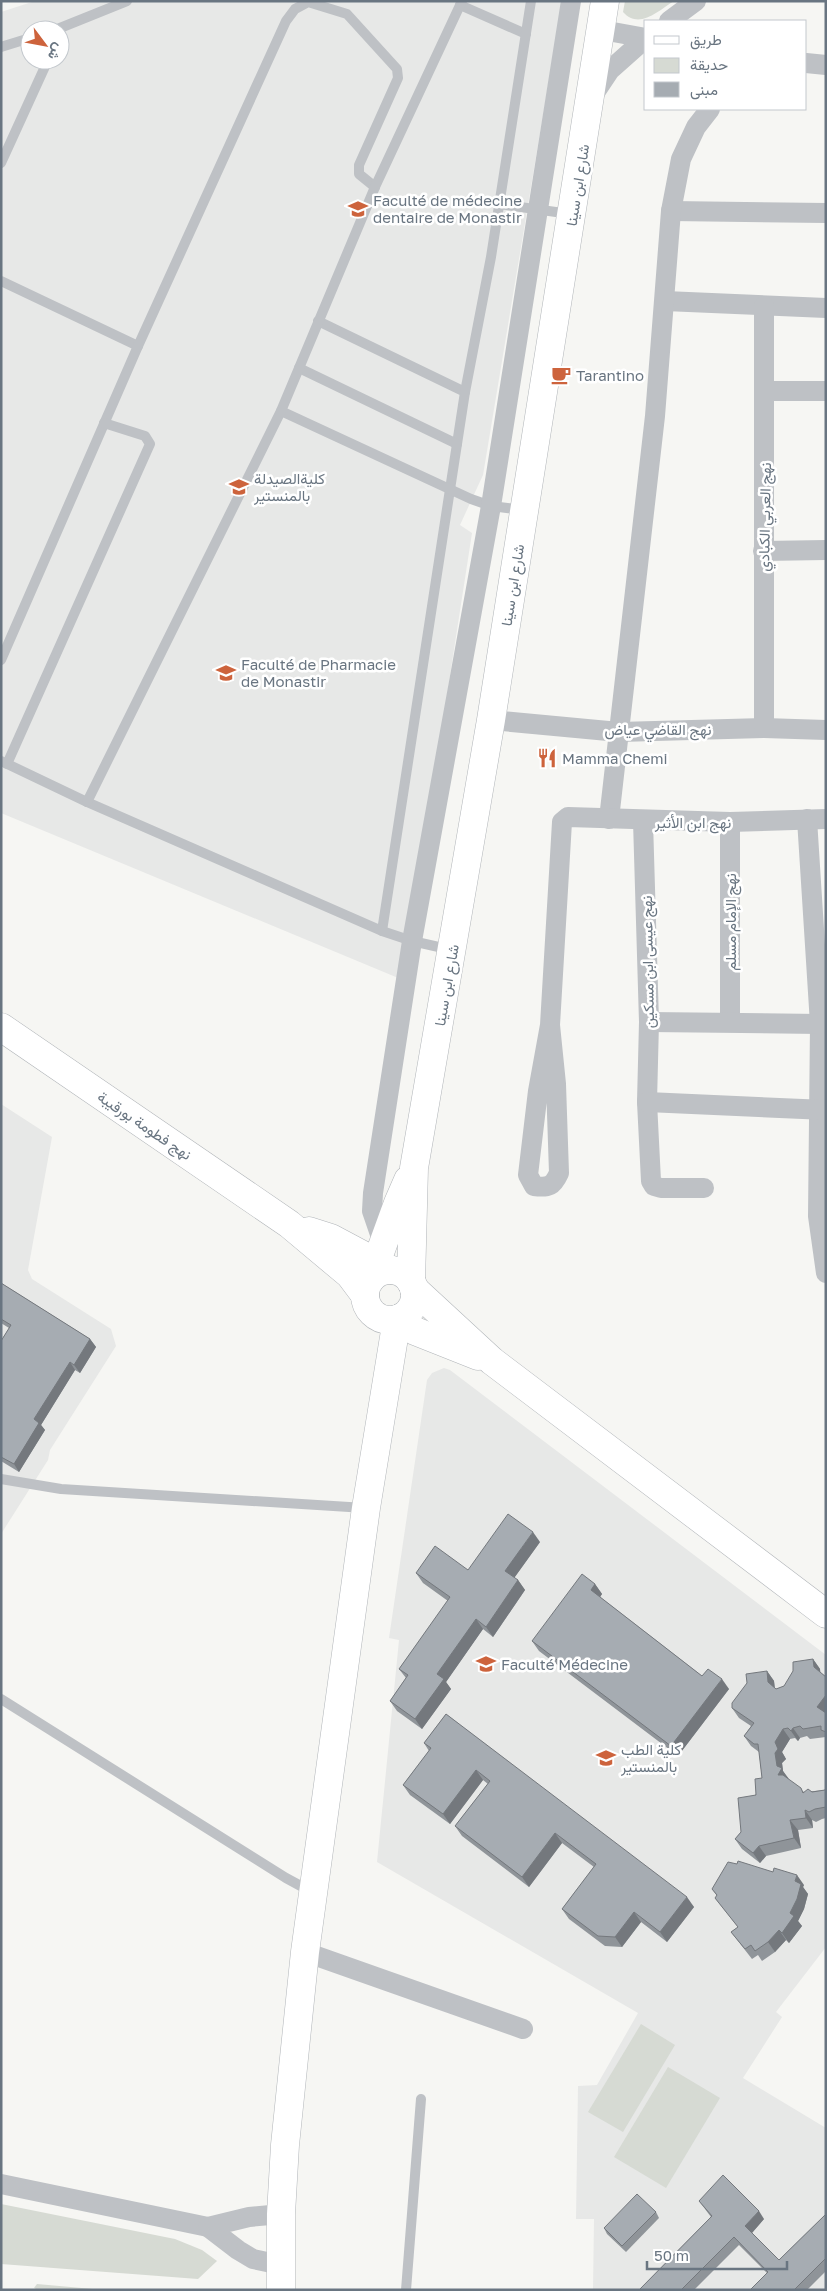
<svg xmlns="http://www.w3.org/2000/svg" width="827" height="2291" font-family="'Golos Text',Vazirmatn,sans-serif">
<rect width="100%" height="100%" fill="#f6f6f3"/>
<!-- built -->
<g fill="#e7e8e7" fill-rule="evenodd">
<path d="M35,1H562L483,475L460,525L472,533L403,980L1,813V12ZM30,30H60V60H30Z"/>
<polygon points="1,1104 52,1137 28,1270 32,1279 111,1329 116,1346 50,1450 48,1460 1,1534"/>
<polygon points="444,1368 450,1370 826,1655 826,1947 776,2012 782,2017 743,2078 826,2128 826,2290 593,2290 594,2219 576,2219 578,2086 597,2085 638,2013 377,1862 399,1640 389,1638 427,1380 432,1373"/>
</g>
<!-- green -->
<g fill="#d6dad3">
<path d="M625,1H674C658,11 639,30 623,12Z"/>
<polygon points="641,2024 675,2045 623,2132 588,2112"/>
<polygon points="668,2067 720,2098 666,2188 614,2157"/>
<polygon points="1,2204 175,2239 202,2250 217,2261 198,2279 1,2264"/>
<polygon points="37,2284 104,2290 38,2290 34,2288"/>
</g>
<g fill="none" stroke-linecap="round" stroke-linejoin="round">
<defs>
<g id="secondary">
<polyline points="1,1027 289,1224 350,1275 365,1295"/>
<polyline points="309,1231 331,1238 391,1270"/>
<circle cx="390" cy="1295" r="25"/>
<polyline points="370,1280 398,1203 408,1180"/>
<polyline points="411,1282 414,1168 491,720 605,1"/>
<polyline points="414,1289 492,1361 826,1614"/>
<polyline points="400,1318 415,1331 478,1356"/>
<polyline points="281,2290 281,2214 285,2145 305,1952 366,1508 397,1319"/>
</g>
</defs>
<!-- secondary casing -->
<use href="#secondary" stroke="#b1b5b9" stroke-width="29"/>
<!-- lane -->
<g stroke="#bec1c5" stroke-width="10">
<polyline points="460,5 526,34"/>
<polyline points="55,30 127,1"/>
<polyline points="1,47 30,38"/>
<polyline points="1,163 48,60"/>
<polyline points="499,204 570,214"/>
<polyline points="1,281 138,346"/>
<polyline points="318,321 465,392 382,931"/>
<polyline points="299,368 457,444"/>
<polyline points="465,392 491,257 531,1"/>
<polyline points="281,411 471,499 491,506 523,510"/>
<polyline points="1,660 138,346 286,21 295,9 308,2 347,14 397,69 398,78 359,165 359,174 375,187"/>
<polyline points="1,761 87,802 382,931 412,941 452,950"/>
<polyline points="7,764 150,444 145,436 104,423"/>
<polyline points="87,802 281,411 375,187 462,1"/>
<polyline points="1,1479 61,1489 365,1508"/>
<polyline points="1,1699 286,1878 310,1891"/>
<polyline points="406,2290 421,2099"/>
</g>
<!-- street -->
<g stroke="#bec1c5" stroke-width="20">
<polyline points="669,21 696,1"/>
<polyline points="602,30 646,38"/>
<polyline points="806,63 826,65"/>
<polyline points="592,97 610,70 646,38"/>
<polyline points="671,211 826,213"/>
<polyline points="665,301 826,308"/>
<polyline points="765,391 826,391"/>
<polyline points="763,551 826,550"/>
<polyline points="491,720 619,732 764,728 826,730"/>
<polyline points="764,728 764,306"/>
<polyline points="609,819 655,416 671,211 681,159 696,127 710,109"/>
<polyline points="807,819 820,1024 818,1216 826,1273"/>
<polyline points="643,821 649,1022 647,1102 651,1181 654,1186 661,1188 704,1188"/>
<polyline points="730,822 730,1022"/>
<polyline points="649,1022 820,1024"/>
<path d="M550,1025L538,1091L528,1175L534,1186C549,1188 553,1186 559,1173L556,1084L550,1025L562,822L568,817L730,822L826,819"/>
<polyline points="647,1102 826,1110"/>
<polyline points="383,1243 372,1211 373,1193 412,941 491,506 571,1"/>
<polyline points="305,1952 523,2029"/>
<polyline points="1,2184 208,2227"/>
<polyline points="281,2214 249,2217 208,2227 238,2250 253,2259 281,2265"/>
</g>
<!-- secondary -->
<use href="#secondary" stroke="#fff" stroke-width="28"/>
</g>
<!-- wall -->
<g fill="#8f9499">
<polygon points="1,1283 90,1339 96,1347 80,1373 75,1370 41,1425 45,1430 19,1472 1,1461 1,1341 9,1328 1,1323"/>
<polygon points="540,1542 514,1578 518,1580 525,1590 493,1637 483,1629 446,1682 451,1689 422,1729 397,1711 390,1701 406,1678 399,1669 448,1601 423,1583 416,1573 468,1570"/>
<polygon points="595,1584 602,1594 600,1597 702,1676 729,1689 678,1756 539,1651 532,1641"/>
<polygon points="813,1659 820,1669 820,1672 826,1677 826,1737 810,1739 807,1736 800,1738 798,1741 795,1738 790,1739 782,1752 786,1759 782,1763 783,1771 788,1779 804,1792 825,1790 826,1788 826,1818 822,1819 816,1822 812,1820 813,1828 798,1830 801,1848 766,1856 760,1863 742,1849 735,1839 741,1832 762,1778 759,1752 751,1746 744,1736 751,1726 739,1718 732,1708 767,1671 774,1681 775,1688 776,1689 784,1686"/>
<polygon points="446,1714 694,1907 667,1942 641,1922 622,1947 605,1946 569,1919 562,1909 594,1867 562,1843 529,1887 462,1836 455,1826 488,1784 483,1780 450,1824 410,1795 403,1785 429,1751 424,1743"/>
<polygon points="804,1885 803,1887 808,1894 804,1909 798,1921 802,1926 789,1943 786,1940 775,1952 762,1961 758,1955 752,1959 731,1932 738,1927 715,1898 717,1896 712,1889"/>
<polygon points="699,2201 764,2219 752,2233 779,2260 826,2214 826,2271 807,2290 750,2290 767,2273 739,2245 694,2290 639,2290 711,2217"/>
<polygon points="656,2212 659,2218 626,2252 607,2234 604,2228"/>
</g>
<!-- shaded-wall -->
<g fill="#74787d">
<polygon points="90,1339 96,1347 80,1373 74,1365"/>
<polygon points="70,1362 75,1370 41,1425 45,1430 19,1472 14,1464 34,1419"/>
<polygon points="533,1532 540,1542 512,1581 505,1571"/>
<polygon points="518,1580 525,1590 493,1637 486,1627"/>
<polygon points="595,1584 602,1594 598,1600 591,1590"/>
<polygon points="476,1619 483,1629 446,1682 451,1689 422,1729 415,1719 437,1674"/>
<polygon points="813,1659 820,1669 821,1677 814,1667"/>
<polygon points="767,1671 774,1681 775,1692 768,1682"/>
<polygon points="722,1679 729,1689 678,1756 671,1746"/>
<polygon points="826,1695 826,1715 817,1707"/>
<polygon points="793,1728 800,1738 798,1741 791,1731"/>
<polygon points="783,1729 790,1739 782,1752 786,1759 782,1763 783,1771 789,1779 778,1775 775,1753 775,1742"/>
<polygon points="476,1770 483,1780 450,1824 443,1814"/>
<polygon points="805,1810 812,1820 813,1828 806,1818"/>
<polygon points="790,1820 798,1830 801,1848 794,1838"/>
<polygon points="555,1833 562,1843 529,1887 522,1877"/>
<polygon points="759,1846 766,1856 760,1863 753,1853"/>
<polygon points="797,1875 804,1885 803,1887 808,1894 804,1909 798,1921 802,1926 789,1943 782,1933 790,1913 795,1881"/>
<polygon points="687,1897 694,1907 667,1942 660,1932"/>
<polygon points="634,1912 641,1922 622,1947 615,1937"/>
<polygon points="779,1930 786,1940 775,1952 768,1942"/>
<polygon points="759,2211 764,2219 751,2234 745,2226"/>
</g>
<!-- building -->
<g fill="#a6acb2" stroke="#74787d">
<polygon points="1,1283 90,1339 74,1365 70,1362 34,1419 39,1423 14,1464 1,1457 1,1341 11,1325 1,1319"/>
<polygon points="508,1514 533,1532 505,1571 518,1580 486,1627 476,1619 437,1674 444,1679 415,1719 390,1701 408,1675 399,1669 450,1597 416,1573 435,1546 468,1570"/>
<polygon points="582,1574 595,1584 591,1590 702,1676 708,1669 722,1679 671,1746 532,1641"/>
<polygon points="813,1659 814,1667 826,1677 826,1695 817,1707 826,1713 826,1732 821,1730 821,1726 803,1729 800,1726 793,1728 791,1731 788,1728 783,1729 775,1742 778,1749 775,1753 777,1766 782,1768 778,1775 783,1775 801,1788 803,1793 808,1789 812,1792 825,1790 826,1788 826,1807 815,1809 809,1812 805,1810 806,1818 790,1820 794,1838 759,1846 753,1853 735,1839 741,1832 738,1798 756,1795 755,1779 762,1778 758,1744 754,1744 744,1736 754,1723 732,1708 732,1703 747,1683 746,1674 767,1671 768,1682 776,1689 784,1686 793,1671 793,1662"/>
<polygon points="446,1714 687,1897 660,1932 634,1912 615,1937 598,1936 562,1909 596,1864 555,1833 522,1877 455,1826 490,1781 476,1770 443,1814 403,1785 431,1748 424,1743"/>
<polygon points="738,1861 773,1872 774,1868 797,1875 795,1881 801,1884 797,1899 790,1913 794,1916 782,1933 779,1930 768,1942 755,1951 751,1945 745,1949 731,1932 738,1927 715,1898 717,1895 712,1889 728,1862 737,1864"/>
<polygon points="723,2175 759,2211 745,2226 779,2260 826,2214 826,2258 794,2290 750,2290 768,2272 734,2237 681,2290 639,2290 712,2216 699,2201"/>
<polygon points="637,2194 656,2212 622,2246 604,2228"/>
</g>
<!-- icons -->
<defs>
<symbol id="university-bare" viewBox="-9 -9 18 18"><path d="M0-5L7-2L0 1L-7-2ZM-4 1L0 2.5L4 1V4Q0 6-4 4Z" fill="#cd633c" stroke="#fff" stroke-width="2.5" paint-order="stroke"/></symbol>
<symbol id="cafe-bare" viewBox="-9 -9 18 18"><path d="M-5.5-4.5H6V0H3Q3 3.5 0 3.5H-2.5Q-5.5 3.5-5.5 0ZM3-3.2v2h1.7v-2ZM-6 4.5H4V6H-6Z" fill="#cd633c" stroke="#fff" stroke-width="2.5" paint-order="stroke"/></symbol>
<symbol id="restaurant-bare" viewBox="-9 -9 18 18"><path d="M-5-6h1v4h1v-4h1v4h1v-4h1v5L-1.5 .5V6h-2V.5L-5-1ZM5-6V6H3V1.5H1.5Q1.5-4 5-6Z" fill="#cd633c" stroke="#fff" stroke-width="2.5" paint-order="stroke"/></symbol>
<symbol id="school-bare" viewBox="-9 -9 18 18"><path d="M0-5L7-2L0 1L-7-2ZM-4 1L0 2.5L4 1V4Q0 6-4 4Z" fill="#cd633c" stroke="#fff" stroke-width="2.5" paint-order="stroke"/></symbol>
</defs>
<g fill-rule="evenodd">
<use href="#university-bare" x="344" y="195" width="28" height="28"/>
<use href="#cafe-bare" x="547" y="361" width="28" height="28"/>
<use href="#university-bare" x="225" y="473" width="28" height="28"/>
<use href="#university-bare" x="212" y="659" width="28" height="28"/>
<use href="#restaurant-bare" x="533" y="744" width="28" height="28"/>
<use href="#school-bare" x="472" y="1650" width="28" height="28"/>
<use href="#university-bare" x="592" y="1744" width="28" height="28"/>
</g>
<g text-anchor="middle" dominant-baseline="central" stroke-width="5" stroke-linejoin="round" paint-order="stroke">
<!-- street labels -->
<g font-size="15" fill="#697581" stroke="#fff">
<text transform="translate(577 185) rotate(-81)">شارع ابن سينا</text>
<text transform="translate(764 517) rotate(-89)">نهج العربي الكبادي</text>
<text transform="translate(512 585) rotate(-81)">شارع ابن سينا</text>
<text x="658" y="729">نهج القاضي عياض</text>
<text x="693" y="822">نهج ابن الأثير</text>
<text transform="translate(730 922) rotate(-90)">نهج الإمام مسلم</text>
<text transform="translate(647 962) rotate(-91)">نهج عيسى ابن مسكين</text>
<text transform="translate(446 985) rotate(-80)">شارع ابن سينا</text>
<text transform="translate(145 1125) rotate(34)">نهج فطومة بورقيبة</text>
</g>
<!-- poi labels -->
<g font-size="15" fill="#697581" stroke="#fff" text-anchor="start">
<text x="373" y="200">Faculté de médecine<tspan x="373" dy="17">dentaire de Monastir</tspan></text>
<text x="576" y="375">Tarantino</text>
<text x="254" y="478">كليةالصيدلة<tspan x="254" dy="17">بالمنستير</tspan></text>
<text x="241" y="664">Faculté de Pharmacie<tspan x="241" dy="17">de Monastir</tspan></text>
<text x="562" y="758">Mamma Chemi</text>
<text x="501" y="1664">Faculté Médecine</text>
<text x="621" y="1749">كلية الطب<tspan x="621" dy="17">بالمنستير</tspan></text>
</g>
</g>
<!-- border -->
<rect width="827" height="2291" fill="none" stroke="#697581" stroke-width="5"/>
<!-- legend -->
<rect x="644" y="20" width="162" height="90" fill="#ffffff" stroke="#c3c8cd"/>
<rect x="654" y="36" width="25" height="8" fill="#ffffff" stroke="#c3c8cd"/>
<text x="690" y="45" font-size="15" fill="#697581">طريق</text>
<rect x="654" y="58" width="25" height="15" fill="#d6dad3" stroke="#c3c8cd"/>
<text x="690" y="70" font-size="15" fill="#697581">حديقة</text>
<rect x="654" y="82" width="25" height="15" fill="#a6acb2" stroke="#c3c8cd"/>
<text x="690" y="95" font-size="15" fill="#697581">مبنى</text>
<!-- north arrow -->
<g transform="translate(45 45) rotate(122)"><circle r="24" fill="#ffffff" stroke="#c3c8cd"/>
<path d="M0-4L9 19L0 12L-9 19Z" fill="#cd633c"/>
<text y="-8" font-size="14" font-weight="bold" text-anchor="middle" fill="#697581">ش</text>
</g>
<!-- scale -->
<path d="M647 2261v8h140v-8" fill="none" stroke="#697581" stroke-width="2.5"/>
<text x="654" y="2261" font-size="15" fill="#697581" stroke="#ffffff" stroke-width="4" paint-order="stroke">50 m</text>
</svg>
